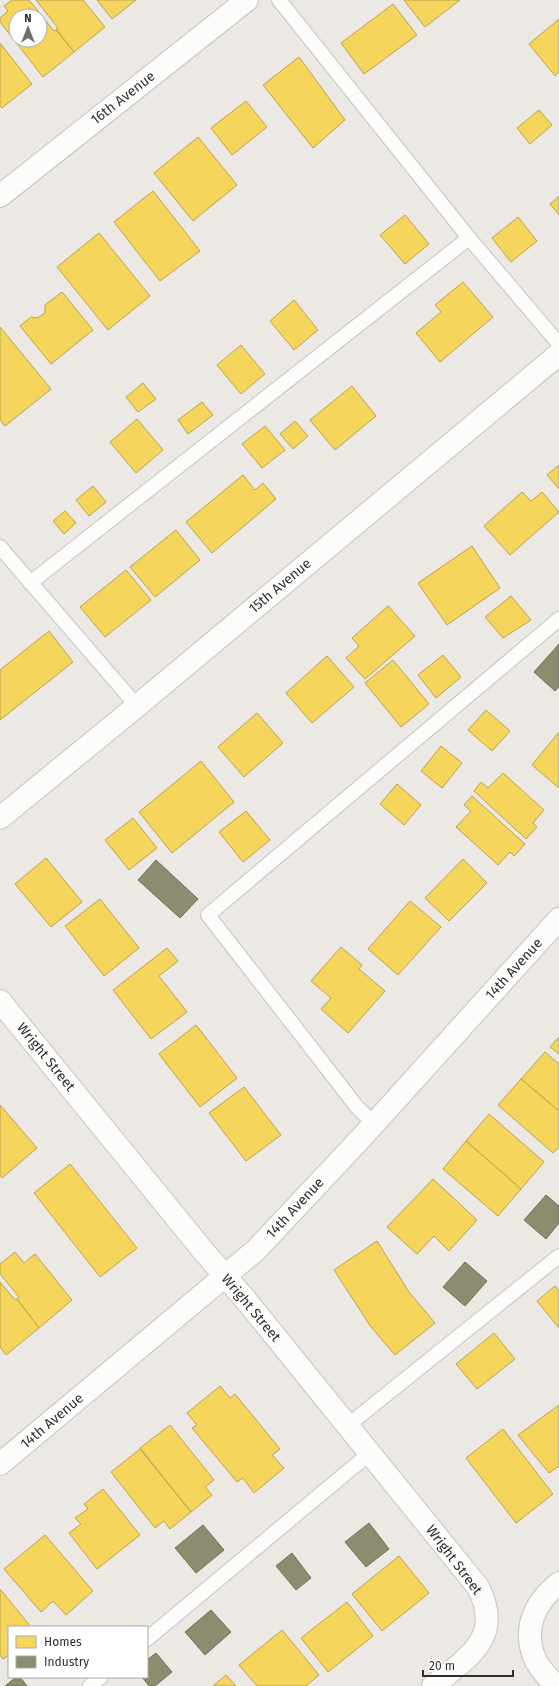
<svg xmlns="http://www.w3.org/2000/svg" width="559" height="1686" font-family="'Fira Sans',sans-serif">
<rect width="100%" height="100%" fill="#ece8e4"/>
<!-- homes -->
<g fill="#f6d55c" stroke="#baa34e" fill-rule="evenodd">
<path d="M12,0H29L54,31L56,30L74,52L43,77L0,22V18L8,11L4,6ZM16,16H40V40H16Z"/>
<polygon points="36,0 83,0 105,27 74,52 56,29 58,28"/>
<polygon points="97,0 136,0 112,19"/>
<polygon points="404,0 460,0 425,27"/>
<polygon points="393,4 417,35 364,74 341,43"/>
<polygon points="559,19 559,72 555,76 529,44"/>
<polygon points="0,43 32,84 2,108 0,106"/>
<polygon points="299,57 345,120 313,148 263,85"/>
<polygon points="246,101 267,127 232,155 211,128"/>
<polygon points="539,110 552,125 530,144 517,128"/>
<polygon points="198,137 237,185 193,221 154,173"/>
<polygon points="153,191 200,251 160,281 114,222"/>
<polygon points="559,196 559,215 550,204"/>
<polygon points="405,215 429,244 405,264 380,235"/>
<polygon points="518,217 537,241 511,262 492,238"/>
<polygon points="99,233 150,296 108,330 57,267"/>
<polygon points="463,282 493,317 440,362 416,333 441,312 435,305"/>
<polygon points="62,292 93,330 51,364 20,326 31,317 37,318 45,313 45,305"/>
<polygon points="294,300 318,330 294,350 270,321"/>
<polygon points="0,327 51,389 5,426 0,420"/>
<polygon points="241,345 265,374 241,394 217,365"/>
<polygon points="143,383 156,399 138,412 126,397"/>
<polygon points="352,386 376,416 335,450 310,420"/>
<polygon points="202,402 213,415 188,434 178,420"/>
<polygon points="137,419 163,450 136,473 110,442"/>
<polygon points="295,421 308,436 293,449 280,434"/>
<polygon points="265,426 285,450 262,468 242,444"/>
<polygon points="559,465 559,489 547,475"/>
<polygon points="243,475 255,490 263,483 276,499 212,553 186,522"/>
<polygon points="93,486 106,502 89,516 76,500"/>
<polygon points="522,492 531,501 542,492 559,512 510,555 484,526"/>
<polygon points="65,511 76,523 64,534 53,521"/>
<polygon points="176,530 200,560 155,597 130,567"/>
<polygon points="472,546 500,588 447,625 418,583"/>
<polygon points="126,570 151,600 105,637 80,607"/>
<polygon points="511,596 531,620 503,638 485,617"/>
<polygon points="388,606 415,636 365,679 346,658 359,646 352,638"/>
<polygon points="49,631 73,662 0,720 0,670"/>
<polygon points="443,655 461,677 436,698 418,675"/>
<polygon points="327,656 354,687 312,723 286,693"/>
<polygon points="393,660 429,704 401,727 365,683"/>
<polygon points="486,710 510,731 492,751 468,730"/>
<polygon points="257,713 283,743 244,777 218,747"/>
<polygon points="559,732 559,788 532,765"/>
<polygon points="441,746 462,763 442,788 421,771"/>
<polygon points="201,761 234,802 172,853 139,812"/>
<polygon points="503,773 544,810 533,823 537,827 526,839 474,791 481,782 488,788"/>
<polygon points="397,784 421,805 404,825 380,804"/>
<polygon points="472,796 525,844 514,856 510,852 498,865 456,827 471,811 464,805"/>
<polygon points="246,811 270,840 243,862 219,832"/>
<polygon points="133,818 157,848 129,870 105,840"/>
<polygon points="46,858 82,902 51,927 15,884"/>
<polygon points="463,859 487,883 449,921 425,898"/>
<polygon points="100,899 139,948 104,976 65,926"/>
<polygon points="410,901 441,927 398,975 368,949"/>
<polygon points="341,947 362,965 359,969 385,991 348,1033 321,1009 331,998 311,981"/>
<polygon points="167,948 178,961 159,976 187,1012 151,1039 113,990"/>
<polygon points="196,1025 237,1078 200,1107 159,1054"/>
<polygon points="559,1037 559,1054 550,1047"/>
<polygon points="545,1052 559,1064 559,1111 521,1079"/>
<polygon points="521,1079 559,1111 559,1147 553,1153 498,1105"/>
<polygon points="244,1087 281,1135 246,1161 209,1113"/>
<polygon points="0,1105 37,1148 2,1178 0,1175"/>
<polygon points="489,1114 544,1162 521,1189 466,1141"/>
<polygon points="466,1141 521,1189 498,1216 443,1169"/>
<polygon points="70,1164 137,1248 100,1277 34,1193"/>
<polygon points="433,1179 477,1220 449,1251 434,1236 417,1254 387,1227"/>
<polygon points="377,1241 409,1292 435,1323 395,1355 371,1327 334,1270"/>
<polygon points="15,1252 24,1263 35,1254 72,1300 39,1328 17,1299 19,1297 0,1274 0,1264"/>
<polygon points="0,1282 15,1300 17,1299 39,1328 6,1355 0,1347"/>
<polygon points="555,1286 559,1291 559,1328 537,1301"/>
<polygon points="494,1333 515,1359 477,1389 456,1364"/>
<polygon points="220,1386 230,1398 235,1394 280,1449 272,1455 284,1468 254,1493 243,1478 237,1482 192,1428 197,1425 187,1413"/>
<polygon points="559,1405 559,1466 549,1473 518,1435"/>
<polygon points="170,1425 214,1480 205,1487 212,1495 191,1512 140,1448"/>
<polygon points="503,1429 553,1494 516,1523 466,1458"/>
<polygon points="140,1449 191,1512 170,1529 164,1521 155,1528 111,1472"/>
<polygon points="103,1489 140,1535 97,1569 69,1533 81,1524 75,1518 88,1509 84,1504"/>
<polygon points="45,1535 93,1591 66,1615 53,1601 41,1612 4,1569"/>
<polygon points="399,1556 429,1593 382,1631 352,1594"/>
<polygon points="0,1589 31,1627 9,1627 9,1655 3,1659 0,1655"/>
<polygon points="347,1602 373,1636 328,1672 301,1638"/>
<polygon points="282,1630 319,1675 306,1686 257,1686 239,1665"/>
<polygon points="226,1675 236,1686 213,1686"/>
</g>
<!-- industry -->
<g fill="#8c8c6e" stroke="#70705b">
<polygon points="559,644 559,687 555,691 534,672"/>
<polygon points="156,860 198,899 180,918 138,880"/>
<polygon points="546,1195 559,1206 559,1223 546,1239 524,1220"/>
<polygon points="465,1262 487,1281 465,1306 443,1287"/>
<polygon points="369,1523 389,1549 366,1567 345,1542"/>
<polygon points="203,1525 224,1550 196,1573 175,1548"/>
<polygon points="292,1553 311,1578 296,1590 276,1566"/>
<polygon points="211,1610 231,1632 205,1655 185,1632"/>
<polygon points="156,1653 172,1672 155,1686 149,1686 142,1677 147,1677 147,1660"/>
<polygon points="16,1677 20,1677 27,1686 5,1686"/>
</g>
<g fill="none" stroke-linecap="round" stroke-linejoin="round">
<defs>
<g id="lane">
<polyline points="279,0 469,238 559,344"/>
<polyline points="0,547 137,706"/>
<polyline points="30,583 469,238"/>
<polyline points="374,1124 357,1107 208,915 559,619"/>
<polyline points="347,1426 559,1256"/>
<polyline points="147,1639 370,1453"/>
<polyline points="90,1686 101,1677"/>
</g>
<g id="street">
<polyline points="0,818 137,706 559,354"/>
<path d="M0,1001L205,1253L245,1299L478,1587C504,1638 468,1657 433,1686"/>
<polyline points="0,1464 256,1250 363,1136 559,919"/>
<path d="M556,1686C549,1678 539,1669 535,1659C522,1629 535,1602 559,1583"/>
</g>
<polyline id="secondary" points="0,196 247,0"/>
</defs>
<!-- lane casing -->
<use href="#lane" stroke="#c5c4c5" stroke-width="16"/>
<!-- street casing -->
<use href="#street" stroke="#c5c4c5" stroke-width="24"/>
<!-- secondary casing -->
<use href="#secondary" stroke="#c5c4c5" stroke-width="24"/>
<!-- lane -->
<use href="#lane" stroke="#fcfcfb" stroke-width="14"/>
<!-- street -->
<use href="#street" stroke="#fcfcfb" stroke-width="22"/>
<!-- secondary -->
<use href="#secondary" stroke="#fcfcfb" stroke-width="22"/>
</g>
<g text-anchor="middle" dominant-baseline="central" stroke-width="4" stroke-linejoin="round" paint-order="stroke">
<!-- street labels -->
<g font-size="14" fill="#2e2e2e" stroke="#fff">
<text transform="translate(123 98) rotate(-38)">16th Avenue</text>
<text transform="translate(280 586) rotate(-40)">15th Avenue</text>
<text transform="translate(514 969) rotate(-48)">14th Avenue</text>
<text transform="translate(46 1057) rotate(51)">Wright Street</text>
<text transform="translate(295 1208) rotate(-47)">14th Avenue</text>
<text transform="translate(251 1308) rotate(50)">Wright Street</text>
<text transform="translate(52 1421) rotate(-40)">14th Avenue</text>
<text transform="translate(454 1560) rotate(53)">Wright Street</text>
</g>
</g>
<!-- legend -->
<rect x="8" y="1626" width="140" height="52" fill="#ffffff" stroke="#ababab"/>
<rect x="16" y="1636" width="20" height="12" fill="#f6d55c" stroke="#ababab"/>
<text x="44" y="1646" font-size="12" fill="#2e2e2e">Homes</text>
<rect x="16" y="1656" width="20" height="12" fill="#8c8c6e" stroke="#ababab"/>
<text x="44" y="1666" font-size="12" fill="#2e2e2e">Industry</text>
<!-- north arrow -->
<g transform="translate(28 28)"><circle r="19" fill="#ffffff" stroke="#ababab"/>
<path d="M0-3L7 15L0 10L-7 15Z" fill="#706f6e"/>
<text y="-6" font-size="11" font-weight="bold" text-anchor="middle" fill="#2e2e2e">N</text>
</g>
<!-- scale -->
<path d="M423 1670v6h90v-6" fill="none" stroke="#2e2e2e" stroke-width="2"/>
<text x="429" y="1670" font-size="12" fill="#2e2e2e" stroke="#ffffff" stroke-width="3" paint-order="stroke">20 m</text>
</svg>
